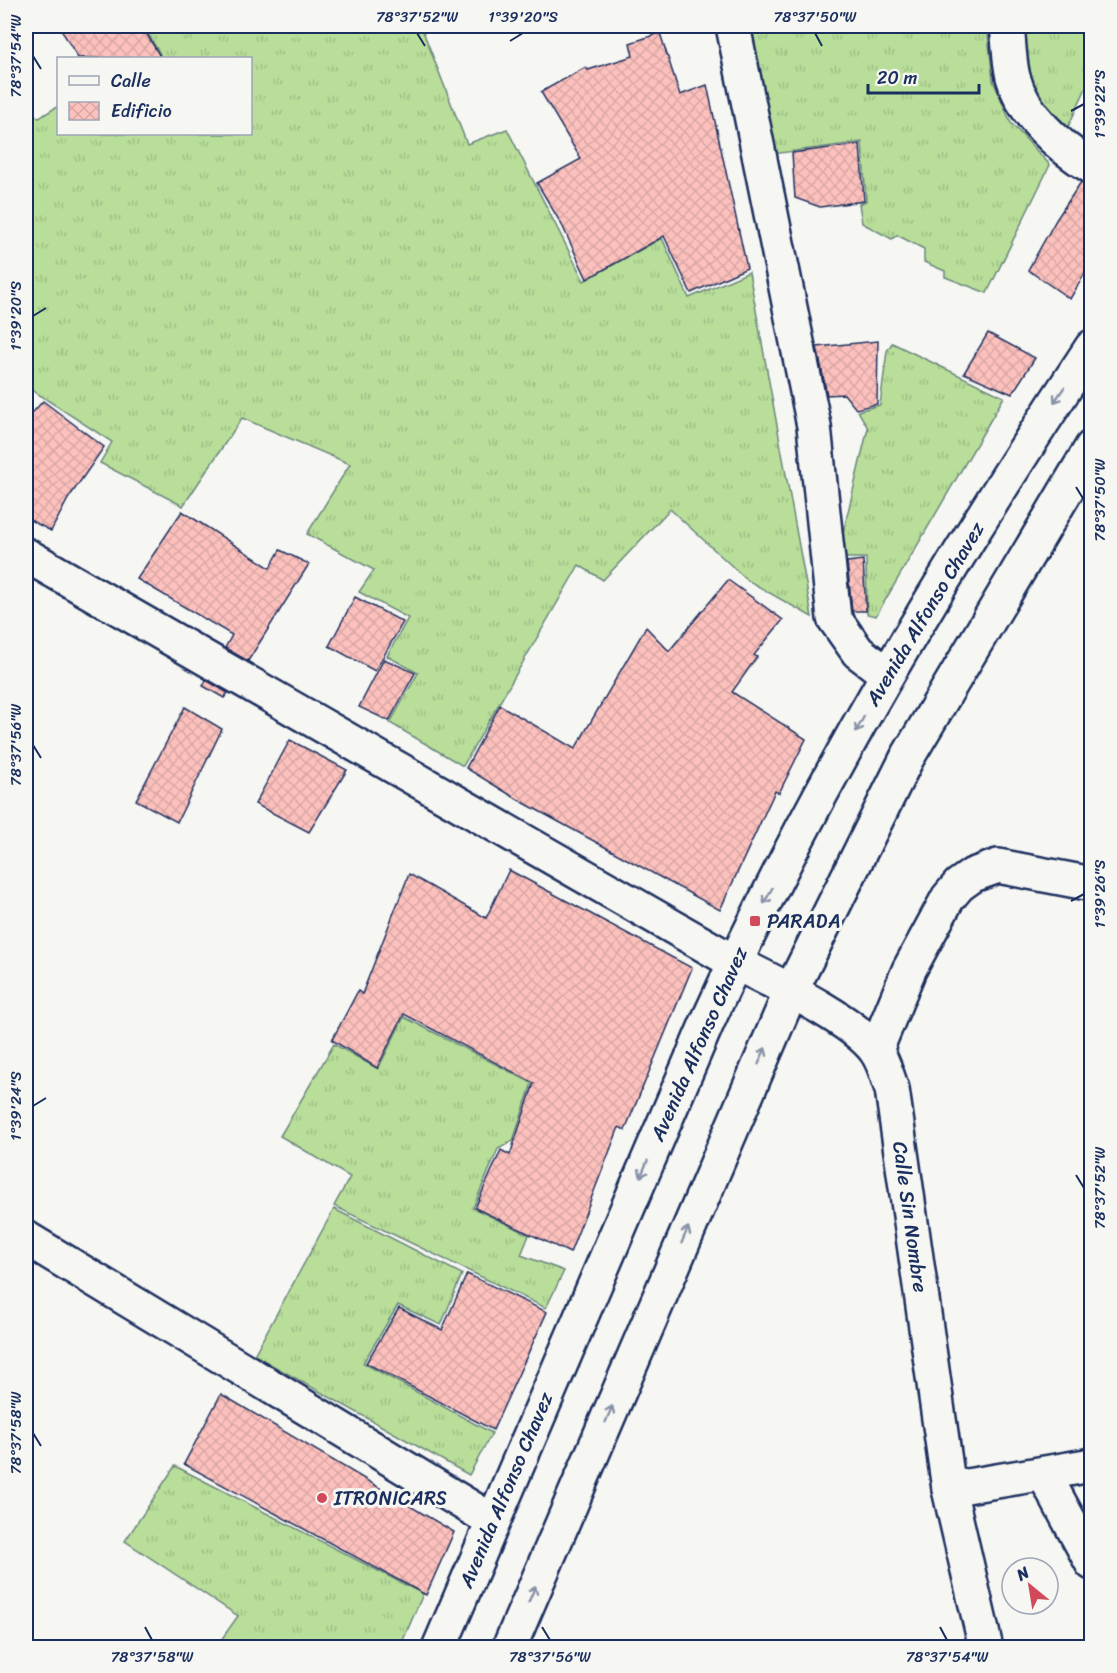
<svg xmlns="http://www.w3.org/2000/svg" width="1117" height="1673" font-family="Sriracha,sans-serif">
<defs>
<pattern id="grass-tufts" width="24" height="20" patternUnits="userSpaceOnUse" patternTransform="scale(1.5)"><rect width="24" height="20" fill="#b8de99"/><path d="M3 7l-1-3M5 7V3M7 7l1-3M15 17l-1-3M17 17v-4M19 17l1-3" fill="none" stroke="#9ebf86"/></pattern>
<pattern id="building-cross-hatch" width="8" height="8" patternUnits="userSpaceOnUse" patternTransform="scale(1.5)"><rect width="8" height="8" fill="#fdc1bd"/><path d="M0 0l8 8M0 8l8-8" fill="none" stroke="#d8a6a5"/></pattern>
</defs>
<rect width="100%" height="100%" fill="#f6f6f2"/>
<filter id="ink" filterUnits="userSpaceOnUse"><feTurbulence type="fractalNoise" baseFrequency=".0167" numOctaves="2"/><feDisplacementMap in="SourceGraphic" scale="12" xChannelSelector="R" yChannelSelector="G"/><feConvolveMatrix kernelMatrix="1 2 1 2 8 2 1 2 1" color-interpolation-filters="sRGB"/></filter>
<g filter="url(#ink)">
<!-- grass -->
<g fill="url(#grass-tufts)" stroke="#6a867c" stroke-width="1.5">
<polygon points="143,26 421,26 467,144 507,129 584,281 662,238 689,298 749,272 812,617 747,580 670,509 603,580 579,565 463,766 390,723 418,673 387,656 408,618 359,592 374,570 307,534 350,464 242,418 183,506 100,463 112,442 29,388 26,393 26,108 39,118 58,106 58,134 250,134 250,58 153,58 160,54"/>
<polygon points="739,26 987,26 993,80 1011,123 1050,165 987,293 945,277 945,271 924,262 924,249 897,235 892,239 862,223 859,204 866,201 862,142 765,155"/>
<polygon points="1019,26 1091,26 1091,77 1068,127 1020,107"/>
<polygon points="892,343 1004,397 876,616 867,614 866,558 837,558 868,428 858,411 880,405 887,351"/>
<polygon points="404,1017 532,1083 513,1141 498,1149 473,1208 529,1235 521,1255 564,1271 546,1308 334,1206 350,1177 280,1136 334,1044 378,1069"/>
<polygon points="334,1209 462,1274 441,1325 398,1305 363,1363 492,1433 469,1475 254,1355"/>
<polygon points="175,1466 423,1594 400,1647 216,1647 238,1616 125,1541"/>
</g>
<!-- building -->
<g fill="url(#building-cross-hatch)" stroke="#1b2f5e" stroke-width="1.5">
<polygon points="59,26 142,26 161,58 78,58"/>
<polygon points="660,33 680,95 707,85 747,268 691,293 664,236 587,279 562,225 537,183 581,159 541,92 586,67 588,70 633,56 630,43"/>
<polygon points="860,144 864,201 820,207 795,198 792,153"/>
<polygon points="1081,182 1092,186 1092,261 1070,299 1028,270 1056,220"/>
<polygon points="988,333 1035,358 1012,394 964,373"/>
<polygon points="878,341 877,404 856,409 844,394 827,395 817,347"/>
<polygon points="43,401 104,447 68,499 51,531 26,518 26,420"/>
<polygon points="182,511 270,568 280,550 309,564 248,661 225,648 232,635 137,579"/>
<polygon points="863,560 866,611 852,611 847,562"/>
<polygon points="728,580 783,620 754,655 757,657 732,692 806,739 779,793 775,791 720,910 517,799 466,768 500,705 575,749 646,627 669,651"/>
<polygon points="355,597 403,622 375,671 329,646"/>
<polygon points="384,659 415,673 389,721 359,707"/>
<polygon points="206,680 228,693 224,698 203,686"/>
<polygon points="185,707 222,729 177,822 136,800"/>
<polygon points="290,740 347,770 309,832 255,804"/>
<polygon points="509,870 692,968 625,1130 619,1127 570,1253 475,1208 501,1150 510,1155 534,1083 404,1014 377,1068 332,1040 358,991 362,994 409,874 486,918"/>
<polygon points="467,1274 547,1312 493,1430 366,1363 399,1308 442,1330"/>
<polygon points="221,1394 454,1532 426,1595 184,1464"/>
</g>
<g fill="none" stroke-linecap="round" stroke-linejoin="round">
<defs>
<g id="minor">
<polyline points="733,26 814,426 834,618 858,652 887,674"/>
<path d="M1007,26C1009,42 1009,61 1013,77C1023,115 1059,147 1092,167"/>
<path d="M26,555L734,962C771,981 853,1019 876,1051C884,1062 887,1076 892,1089L949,1489L986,1648"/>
<polyline points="876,1050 909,970 948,898 959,885 973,875 998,866 1092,884"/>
<polyline points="26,1238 493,1521"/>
<polyline points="1044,1474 1092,1563"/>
<polyline points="949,1489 1092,1465"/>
</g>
<g id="primary">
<path d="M439,1648L707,1023C814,787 949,562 1092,347"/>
<polyline points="509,1648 791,991 907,758 1092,447"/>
</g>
</defs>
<!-- minor casing -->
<use href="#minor" stroke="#1b2f5e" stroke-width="38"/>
<!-- primary casing -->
<use href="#primary" stroke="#1b2f5e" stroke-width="38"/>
<!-- minor -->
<use href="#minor" stroke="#f6f6f2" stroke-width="33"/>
<!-- primary -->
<use href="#primary" stroke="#f6f6f2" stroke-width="33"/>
</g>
<!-- one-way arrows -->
<defs><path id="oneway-shaft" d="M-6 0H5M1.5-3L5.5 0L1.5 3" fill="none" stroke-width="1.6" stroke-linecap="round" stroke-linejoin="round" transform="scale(1.5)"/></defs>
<g stroke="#8892a8">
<use href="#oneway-shaft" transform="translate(1059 395) rotate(124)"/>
<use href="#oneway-shaft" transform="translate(860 724) rotate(118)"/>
<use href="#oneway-shaft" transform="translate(768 896) rotate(118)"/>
<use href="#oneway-shaft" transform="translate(762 1056) rotate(-67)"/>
<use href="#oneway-shaft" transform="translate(644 1169) rotate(113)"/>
<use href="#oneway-shaft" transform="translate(685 1235) rotate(-67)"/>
<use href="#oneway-shaft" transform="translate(609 1414) rotate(-67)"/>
<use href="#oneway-shaft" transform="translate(532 1594) rotate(-67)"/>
</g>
</g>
<!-- ticks -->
<path fill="none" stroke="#1b2f5e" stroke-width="2" d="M417,33L425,46M815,33L822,46M510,41L523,33M33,56L41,69M1071,111L1084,104M33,316L46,308M1076,487L1084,500M33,745L41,758M1071,901L1084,894M33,1106L46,1098M1076,1175L1084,1188M33,1433L41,1446M145,1627L152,1640M542,1627L550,1640M940,1627L947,1640"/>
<!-- markers -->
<g fill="#d1495b" stroke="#f6f6f2" stroke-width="2">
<rect x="749" y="915" width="12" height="12" rx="3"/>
<circle cx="322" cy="1498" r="6"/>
</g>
<g text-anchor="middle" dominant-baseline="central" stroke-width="6" stroke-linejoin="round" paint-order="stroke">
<!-- street labels -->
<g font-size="20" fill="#1b2f5e" stroke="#f6f6f2">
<text transform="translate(925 614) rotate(-59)">Avenida Alfonso Chavez</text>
<text transform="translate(699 1044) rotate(-66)">Avenida Alfonso Chavez</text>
<text transform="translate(910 1217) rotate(82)">Calle Sin Nombre</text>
<text transform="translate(506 1490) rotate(-67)">Avenida Alfonso Chavez</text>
</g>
<!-- poi labels -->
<g font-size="20" fill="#1b2f5e" stroke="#f6f6f2" text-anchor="start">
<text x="767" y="921">PARADA</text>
<text x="334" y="1498">ITRONICARS</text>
</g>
</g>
<!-- margin -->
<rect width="1117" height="1673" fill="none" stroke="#f6f6f2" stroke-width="66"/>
<!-- legend -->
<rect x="57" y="57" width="195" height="78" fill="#f6f6f2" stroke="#9ea6b7" stroke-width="1.5"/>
<rect x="69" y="76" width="30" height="9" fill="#f6f6f2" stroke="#9ea6b7" stroke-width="1.5"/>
<text x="111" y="87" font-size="18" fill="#1b2f5e">Calle</text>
<rect x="69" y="102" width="30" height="18" fill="url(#building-cross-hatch)" stroke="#9ea6b7" stroke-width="1.5"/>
<text x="111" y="117" font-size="18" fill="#1b2f5e">Edificio</text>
<!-- north arrow -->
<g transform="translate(1030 1586) rotate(330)"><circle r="28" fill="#f6f6f2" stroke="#9ea6b7" stroke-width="1.5"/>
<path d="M0-4.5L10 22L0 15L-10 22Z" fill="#d1495b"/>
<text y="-9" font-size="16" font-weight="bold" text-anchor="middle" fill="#1b2f5e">N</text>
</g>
<!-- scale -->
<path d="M868 84v9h111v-9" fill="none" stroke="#1b2f5e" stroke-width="3"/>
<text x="877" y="84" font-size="18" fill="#1b2f5e" stroke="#f6f6f2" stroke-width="4.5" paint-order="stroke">20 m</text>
<rect x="33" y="33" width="1051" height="1607" fill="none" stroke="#1b2f5e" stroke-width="2"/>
<g font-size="15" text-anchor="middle" fill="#1b2f5e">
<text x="417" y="22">78°37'52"W</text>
<text x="523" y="22">1°39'20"S</text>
<text x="815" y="22">78°37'50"W</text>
<text transform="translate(16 56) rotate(-90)" y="5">78°37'54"W</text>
<text transform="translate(1100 104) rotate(-90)" y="5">1°39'22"S</text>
<text transform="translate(16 316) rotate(-90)" y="5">1°39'20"S</text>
<text transform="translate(1100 500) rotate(-90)" y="5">78°37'50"W</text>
<text transform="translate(16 745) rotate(-90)" y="5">78°37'56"W</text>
<text transform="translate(1100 894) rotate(-90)" y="5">1°39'26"S</text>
<text transform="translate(16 1106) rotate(-90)" y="5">1°39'24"S</text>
<text transform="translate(1100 1188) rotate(-90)" y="5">78°37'52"W</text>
<text transform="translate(16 1433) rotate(-90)" y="5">78°37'58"W</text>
<text x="152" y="1662">78°37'58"W</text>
<text x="550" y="1662">78°37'56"W</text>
<text x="947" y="1662">78°37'54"W</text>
</g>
</svg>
